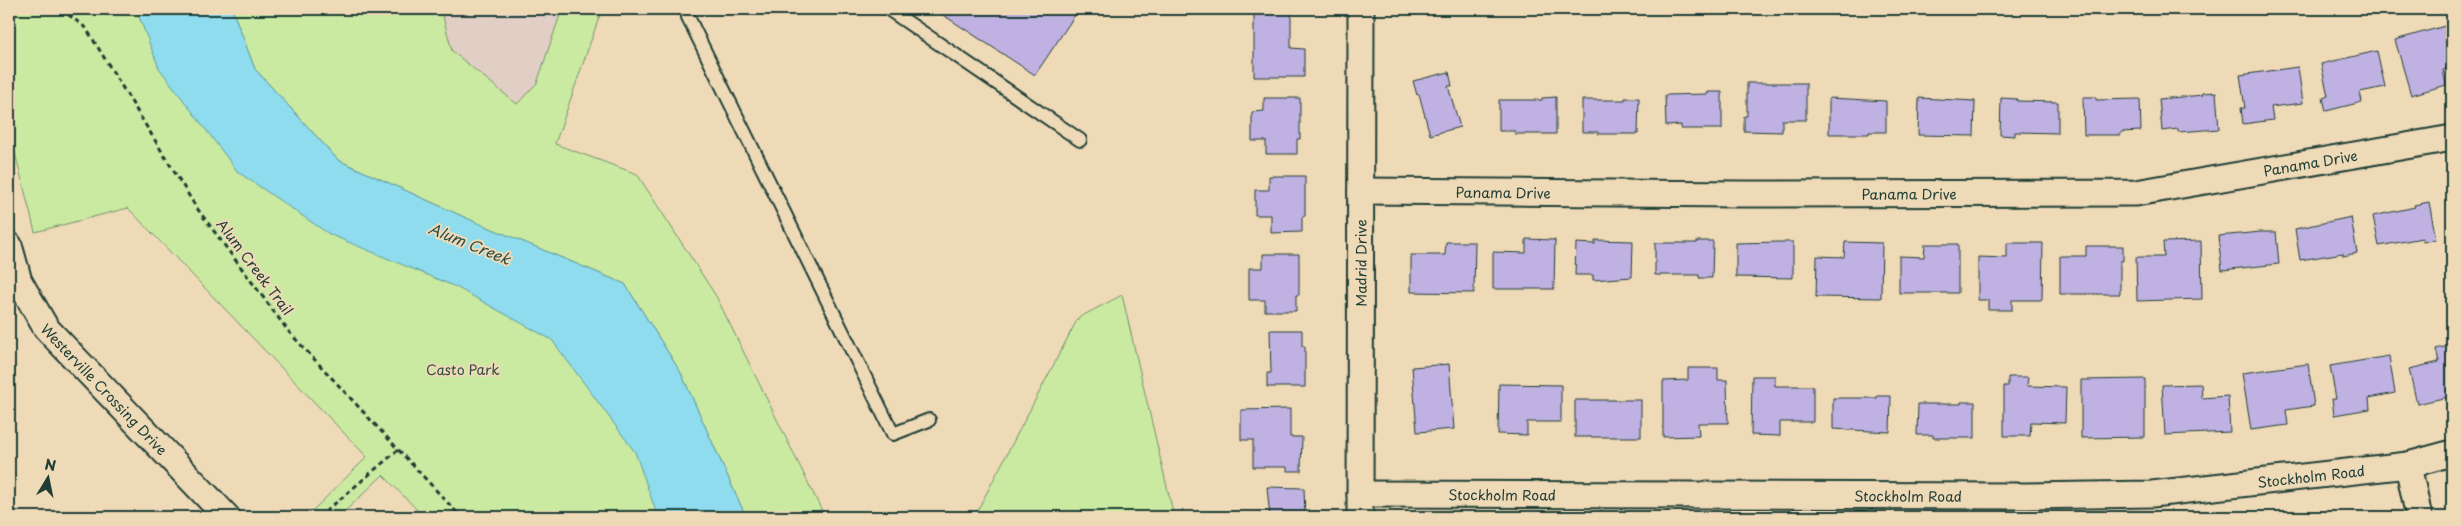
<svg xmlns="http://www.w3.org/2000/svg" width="2461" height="526" font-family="'Playpen Sans',sans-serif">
<rect width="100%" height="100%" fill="#efdab8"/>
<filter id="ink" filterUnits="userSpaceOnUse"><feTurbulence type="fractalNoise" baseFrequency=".02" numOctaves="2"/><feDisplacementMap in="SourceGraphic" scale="10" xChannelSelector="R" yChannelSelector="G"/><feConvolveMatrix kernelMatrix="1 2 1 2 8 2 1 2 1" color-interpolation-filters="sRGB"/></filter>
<g filter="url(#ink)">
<!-- built -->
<polygon fill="#e1cec5" points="441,9 562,9 537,83 517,104 452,51"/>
<!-- green -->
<g fill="#cae9a1" stroke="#74936a">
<polygon points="9,9 183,9 358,195 556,260 680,517 424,517 383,475 339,517 306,517 367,457 128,208 35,232 9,129"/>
<polygon points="232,9 441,9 452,51 517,104 537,83 562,9 602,9 555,144 637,174 716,296 825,517 746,517 681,373 625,284 473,221 338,160 255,69"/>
<polygon points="1122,295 1174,517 974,517 1078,318"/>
</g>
<!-- water -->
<polygon fill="#8edced" stroke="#629ca3" points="136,9 232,9 255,69 338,160 473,221 625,284 681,373 746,517 658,517 635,452 552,340 456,287 329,234 238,172 159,68"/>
<!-- building -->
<g fill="#bfb1e2" stroke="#1f3d34">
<polygon points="934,9 1079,9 1035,75"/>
<polygon points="1254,11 1291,11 1291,48 1304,49 1304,77 1254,77"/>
<polygon points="2452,24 2452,67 2443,70 2446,85 2411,95 2395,40"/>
<polygon points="2377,51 2385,87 2360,92 2362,102 2326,111 2323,98 2328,96 2321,64"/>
<polygon points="2298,67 2303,103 2271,107 2273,120 2243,124 2241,108 2245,108 2240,75"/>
<polygon points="1449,72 1452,86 1448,86 1460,127 1430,135 1419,94 1417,95 1413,81"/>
<polygon points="1747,83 1806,83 1806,120 1782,120 1782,132 1744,131 1744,116 1747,116"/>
<polygon points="1708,92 1722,92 1722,129 1681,129 1681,125 1666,126 1665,95 1708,94"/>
<polygon points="2216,92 2219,129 2178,132 2178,129 2162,131 2159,99 2203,95 2202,93"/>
<polygon points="1556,97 1556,134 1515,134 1515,131 1499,131 1499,100 1542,100 1542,98"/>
<polygon points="2083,97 2096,97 2096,100 2140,99 2141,131 2121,132 2121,135 2084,135"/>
<polygon points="1264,98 1300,98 1300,139 1297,139 1297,154 1266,154 1266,141 1252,141 1252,112 1264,111"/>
<polygon points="1625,98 1639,98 1638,134 1598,134 1598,132 1582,132 1582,100 1625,100"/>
<polygon points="1829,98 1886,101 1886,132 1869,132 1869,134 1829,134"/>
<polygon points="1919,98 1975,101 1974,136 1918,135"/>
<polygon points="2001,98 2017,99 2017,101 2058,102 2058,133 2015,132 2015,136 2000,135"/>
<polygon points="1269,176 1305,176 1305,216 1302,217 1302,232 1271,233 1271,215 1255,215 1255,190 1269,190"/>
<polygon points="2429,202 2436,239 2423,242 2422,238 2379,246 2373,216 2415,207 2414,205"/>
<polygon points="2351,217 2357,253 2343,256 2343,253 2300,260 2295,229"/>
<polygon points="2261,232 2276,232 2279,264 2222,270 2218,236"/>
<polygon points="1526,239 1555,240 1554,289 1493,289 1493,252 1526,253"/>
<polygon points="1595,240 1633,241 1632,277 1593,280 1593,275 1575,275 1576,243 1595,244"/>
<polygon points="1697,241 1713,241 1712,278 1699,278 1699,275 1655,275 1655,243 1697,243"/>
<polygon points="2201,241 2202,299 2137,301 2136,257 2164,257 2163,242"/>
<polygon points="1446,242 1475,242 1474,293 1411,292 1411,255 1445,255"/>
<polygon points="1779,242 1793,242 1793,278 1736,277 1736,243"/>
<polygon points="1845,242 1882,243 1881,298 1816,297 1817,256 1844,257"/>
<polygon points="2007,243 2043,243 2042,300 2012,300 2012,310 1988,310 1988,300 1978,300 1978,257 2007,258"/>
<polygon points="1925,244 1958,244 1958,293 1899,293 1899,256 1924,257"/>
<polygon points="2086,246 2123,246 2123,261 2120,261 2120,294 2060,294 2060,256 2086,256"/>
<polygon points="1263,254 1299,254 1299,295 1296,295 1296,311 1265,311 1265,300 1249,300 1249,268 1263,268"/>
<polygon points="1270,330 1302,330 1302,346 1305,346 1305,387 1267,387 1267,373 1271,373"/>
<polygon points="2452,345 2452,396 2417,404 2409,369 2439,362 2436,349"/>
<polygon points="2389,356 2395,393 2369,398 2370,409 2334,415 2332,399 2336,399 2330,366"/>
<polygon points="1449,364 1454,429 1417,432 1412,367"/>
<polygon points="2308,364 2314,406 2286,410 2288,425 2251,430 2242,373"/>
<polygon points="1688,368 1718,368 1718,380 1727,380 1728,423 1698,423 1699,436 1663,437 1663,381 1688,380"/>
<polygon points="1752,376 1775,376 1775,386 1813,386 1813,422 1780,422 1780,436 1751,435"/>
<polygon points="2008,377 2028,377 2027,386 2066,387 2065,423 2031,422 2030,436 2004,436 2004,386 2008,386"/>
<polygon points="2145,379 2145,437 2081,438 2081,380"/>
<polygon points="1499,384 1561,385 1561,422 1527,422 1527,435 1498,434"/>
<polygon points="2201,384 2202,398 2228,396 2230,432 2165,435 2162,385"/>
<polygon points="1877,396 1891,396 1890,432 1833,429 1833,398 1877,398"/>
<rect x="1575" y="400" width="66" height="37"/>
<polygon points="1961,402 1975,402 1975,438 1933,438 1933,435 1917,435 1918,404 1961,404"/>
<polygon points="1290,409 1290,437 1302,437 1301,471 1287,471 1287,467 1253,467 1253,440 1241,440 1241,410"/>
<polygon points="1267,487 1304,488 1305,517 1270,517"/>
</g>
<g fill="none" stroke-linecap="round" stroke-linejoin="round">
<defs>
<g id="service">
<polyline points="888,9 1080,140"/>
<polyline points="688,17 893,434 929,420"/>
</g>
<g id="minor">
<path id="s1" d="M1361,191L1742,194L2136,193L2452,138"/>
<path id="s2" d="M9,245L19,281L46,328L227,517"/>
<polyline points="2408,465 2419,517"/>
<path id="s3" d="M1360,494L2026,496L2152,494L2408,465L2452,453"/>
<path id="s4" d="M1360,517L1361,9"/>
</g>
</defs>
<!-- service casing -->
<use href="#service" stroke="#1f3d34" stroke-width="16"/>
<!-- minor casing -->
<use href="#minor" stroke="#1f3d34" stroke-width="29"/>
<!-- path -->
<g stroke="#1f3d34" stroke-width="3" stroke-dasharray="5 4" stroke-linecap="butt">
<polyline points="61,9 86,28 196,207 289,332 461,517"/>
<polyline points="319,517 398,450"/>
</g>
<!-- service -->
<use href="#service" stroke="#efdab8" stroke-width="12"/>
<!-- minor -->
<use href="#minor" stroke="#efdab8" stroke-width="25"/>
</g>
</g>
<g text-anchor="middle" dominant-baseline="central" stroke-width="4" stroke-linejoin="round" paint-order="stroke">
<!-- street labels -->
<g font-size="14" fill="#1f3d34" stroke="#efdab8">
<text stroke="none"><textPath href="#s1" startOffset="952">Panama Drive</textPath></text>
<text stroke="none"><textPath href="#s1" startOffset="142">Panama Drive</textPath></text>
<text stroke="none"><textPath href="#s1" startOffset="548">Panama Drive</textPath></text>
<text stroke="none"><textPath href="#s4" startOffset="254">Madrid Drive</textPath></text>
<text transform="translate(255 267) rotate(53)">Alum Creek Trail</text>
<text stroke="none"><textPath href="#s2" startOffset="176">Westerville Crossing Drive</textPath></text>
<text stroke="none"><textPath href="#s3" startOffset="952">Stockholm Road</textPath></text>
<text stroke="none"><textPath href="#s3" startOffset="142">Stockholm Road</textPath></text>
<text stroke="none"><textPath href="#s3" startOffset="548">Stockholm Road</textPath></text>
</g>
<!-- park labels -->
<g font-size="14" fill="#304e3f" stroke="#efdab8">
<text x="463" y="369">Casto Park</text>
</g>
<!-- water labels -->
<g font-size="15" font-style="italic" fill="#2a4d46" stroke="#efdab8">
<text transform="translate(470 243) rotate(22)">Alum Creek</text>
</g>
</g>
<!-- margin -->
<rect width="2461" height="526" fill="none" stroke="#efdab8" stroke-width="30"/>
<rect x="15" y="15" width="2431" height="496" fill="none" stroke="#1f3d34" stroke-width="2" filter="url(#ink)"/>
<!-- north arrow -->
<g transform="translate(48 478) rotate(10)" stroke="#efdab8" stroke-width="4" paint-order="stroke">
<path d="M0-4L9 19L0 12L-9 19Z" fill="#1f3d34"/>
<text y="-8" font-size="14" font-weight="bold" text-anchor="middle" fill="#1f3d34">N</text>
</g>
</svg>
